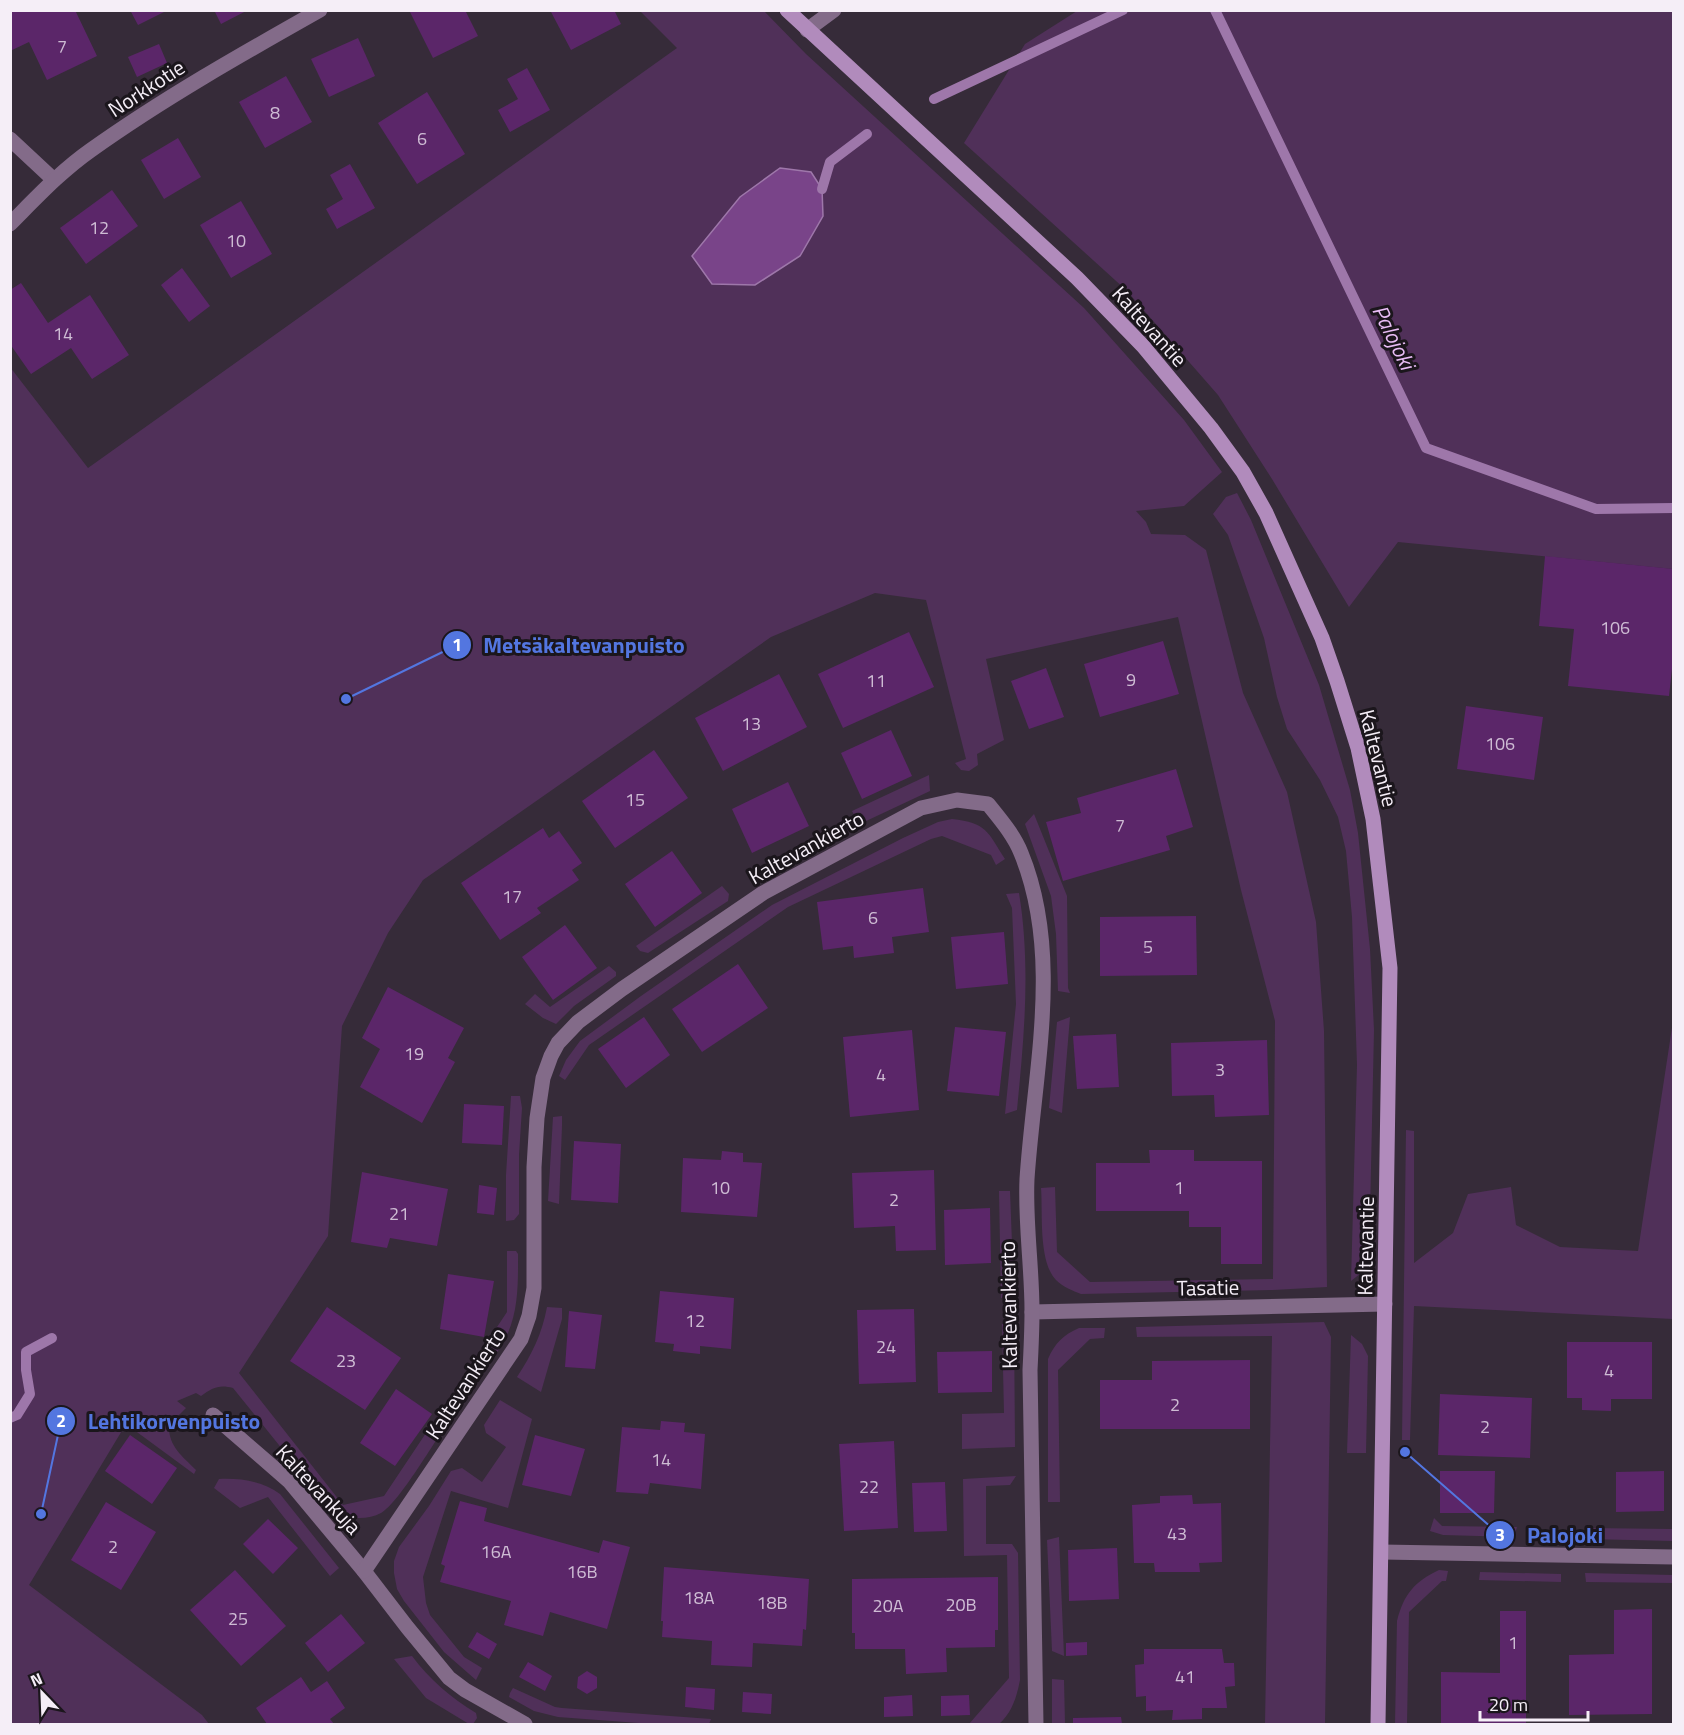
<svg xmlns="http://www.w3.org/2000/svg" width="1684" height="1735" font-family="'Titillium Web',sans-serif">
<rect width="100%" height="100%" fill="#362b39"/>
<!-- green -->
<g fill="#503059">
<path d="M640,11H764L806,54L1084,308L1184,420L1222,472L1184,506L1136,511L1146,522L1151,534L1185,535L1206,550L1243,693L1287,792L1316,922L1324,1031L1327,1287L1273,1290L1081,1294C1073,1291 1063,1287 1056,1280C1038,1261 1043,1213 1041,1188L1055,1187L1057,1252L1090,1282L1273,1279L1275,1021L1241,890L1178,617L986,659L1004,740L977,754L978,765L969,771L961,770L955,763L966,759L926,600L875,593L771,637L423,880L388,933L342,1026L328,1236L239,1373L343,1505L384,1496L442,1409L450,1419C436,1439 399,1503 381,1513C367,1521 345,1519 332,1511L233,1388C219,1384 212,1388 201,1396L196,1393L177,1401L186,1408L169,1425C168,1446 182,1456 196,1470L194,1474L126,1424L29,1585L202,1715L209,1724H11L10,367L88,468L677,48Z"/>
<polygon points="1077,11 1673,11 1673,569 1398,542 1349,607 1272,479 1218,395 1126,290 964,143 1025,44"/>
<polygon points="1237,493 1251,520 1319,685 1350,790 1358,833 1370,949 1374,1030 1369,1260 1361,1273 1351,1281 1357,1065 1352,917 1346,851 1338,817 1320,780 1287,729 1277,697 1264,638 1228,535 1213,514 1226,497"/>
<polygon points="929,775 930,791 864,822 856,818 852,811"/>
<polygon points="1034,814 1067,896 1068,988 1070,993 1058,991 1056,934 1051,896 1025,824"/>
<path d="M952,819C987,823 987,831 1005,859L996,865L991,855L942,836L931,839L788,907L589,1045L565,1080L559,1076L566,1060L580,1041L641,996L772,905L903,838L938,822Z"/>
<polygon points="722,886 729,894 728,901 648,953 640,951 636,946"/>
<path d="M1019,893C1031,966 1024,1038 1017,1110L1005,1114L1016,1004L1012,908L1006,894Z"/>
<polygon points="609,966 616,972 616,976 574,1006 556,1024 543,1018 525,1004 535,994 550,1007"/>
<polygon points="1070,1017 1062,1113 1049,1108 1057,1022"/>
<polygon points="1673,1021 1673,1319 1414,1306 1410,1440 1402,1440 1406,1130 1414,1131 1414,1263 1453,1233 1468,1194 1511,1187 1516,1225 1560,1247 1638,1251"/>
<polygon points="511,1096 520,1096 522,1108 519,1155 519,1214 514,1220 506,1221 506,1175"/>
<polygon points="562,1116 562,1126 559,1204 548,1201 553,1117"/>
<polygon points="999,1191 1010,1191 1014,1296 1001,1298"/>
<path d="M507,1251H516L518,1254C518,1281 519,1311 506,1337C497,1355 483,1371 471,1387L459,1384L507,1312Z"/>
<path d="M547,1307L562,1308V1319L541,1392L517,1377C532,1354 542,1334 547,1307Z"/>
<polygon points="1014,1322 1015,1447 962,1449 962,1414 1004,1413 1002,1324"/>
<polygon points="1324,1322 1331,1337 1325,1724 1265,1724 1272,1336 1137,1337 1136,1327"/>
<path d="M1079,1328H1105L1104,1338L1090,1339L1058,1370L1060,1502H1048V1359C1055,1343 1063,1335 1079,1328Z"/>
<polygon points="1351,1335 1362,1344 1368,1356 1366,1453 1347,1453"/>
<polygon points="500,1400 532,1419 508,1508 451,1491 423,1577 426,1603 430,1615 464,1657 482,1668 476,1680 444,1652 404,1601 397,1589 394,1573 394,1561 399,1547 429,1506 451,1471 462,1468 482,1482 506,1447 486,1433 484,1425"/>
<path d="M1016,1476L1010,1485L986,1486V1544H1012L1018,1553L1020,1680C1017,1696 1012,1713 999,1724H955H969L1009,1678L1007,1555L964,1556L963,1479Z"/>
<path d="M219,1479C240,1478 263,1481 280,1494L339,1568L330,1576L268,1497L240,1508L214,1488Z"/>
<polygon points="1434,1518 1442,1526 1517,1527 1514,1537 1443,1535 1430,1531"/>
<polygon points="1588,1528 1673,1529 1673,1541 1588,1539"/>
<polygon points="1059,1537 1064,1656 1052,1651 1047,1540"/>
<path d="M1439,1570L1448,1571L1446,1581H1442L1409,1612L1407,1724H1395L1397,1621C1404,1594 1414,1582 1439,1570Z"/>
<polygon points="1480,1572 1561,1574 1561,1582 1479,1580"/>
<polygon points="1585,1573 1673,1575 1673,1583 1586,1582"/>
<path d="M412,1656C430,1680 450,1697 476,1713L477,1718L473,1724H469L426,1698L394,1659Z"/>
<polygon points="1052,1679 1064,1680 1065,1724 1052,1724"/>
<polygon points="513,1688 555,1707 562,1708 711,1719 709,1724 652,1724 558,1717 534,1711 509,1697 510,1693"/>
</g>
<!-- water -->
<polygon fill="#794489" stroke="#9e77aa" stroke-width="1.5" points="780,168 811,172 822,189 823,216 800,256 755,285 712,284 692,256 740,197"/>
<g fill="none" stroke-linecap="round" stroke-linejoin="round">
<!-- stream -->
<g stroke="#9e77aa" stroke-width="10">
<polyline points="1215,10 1426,448 1596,509 1674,508"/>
<polyline points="934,99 1123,10"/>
<polyline points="822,189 830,162 867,134"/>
<polyline points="10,1418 17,1415 30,1394 26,1370 26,1352 52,1338"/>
</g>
</g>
<!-- building -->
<g fill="#5b2669">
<polygon points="10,10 75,10 97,56 47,80 29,42 10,51"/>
<polygon points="130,10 168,10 138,25"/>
<polygon points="214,10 248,10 221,24"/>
<polygon points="412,10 465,10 478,36 433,58 410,12"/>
<polygon points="550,10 614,10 621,24 571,50"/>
<polygon points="358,38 375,76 329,97 311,59"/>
<polygon points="159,44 167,63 137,77 128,57"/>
<polygon points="527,68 550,110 510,132 498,110 518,99 507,79"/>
<polygon points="286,76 312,122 265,148 239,102"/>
<polygon points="427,92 465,154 417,184 378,123"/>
<polygon points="178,138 201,177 164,199 141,160"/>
<polygon points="350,164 375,208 337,229 326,209 343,199 330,175"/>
<polygon points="112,190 138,226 86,264 60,228"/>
<polygon points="241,201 272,254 231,278 200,225"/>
<polygon points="182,268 210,306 189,322 161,285"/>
<polygon points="21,283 48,323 90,295 129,355 92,379 71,348 31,374 10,344 10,290"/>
<polygon points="1545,556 1674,569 1674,651 1669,696 1568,686 1574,629 1539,626"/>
<polygon points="909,632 934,687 843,728 818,674"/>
<polygon points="1163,641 1179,694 1100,717 1084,664"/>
<polygon points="1046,668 1064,717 1029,729 1011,681"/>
<polygon points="779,674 807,727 723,771 695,718"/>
<polygon points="1466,706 1543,717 1534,780 1457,769"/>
<polygon points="891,730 912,776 862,799 841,753"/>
<polygon points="654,750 688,798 615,848 582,801"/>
<polygon points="1176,769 1193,827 1166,836 1170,850 1063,881 1046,822 1081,813 1077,798"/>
<polygon points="788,782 809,826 752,853 732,809"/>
<polygon points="543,828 549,838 559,831 582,863 572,870 579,880 537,908 541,913 500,940 461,883"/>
<polygon points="672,851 702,893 655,927 625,884"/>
<polygon points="923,888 929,932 892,937 894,953 854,958 853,946 823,950 817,902"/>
<polygon points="1196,916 1197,975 1100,976 1100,917"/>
<polygon points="565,925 597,968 553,1000 522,957"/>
<polygon points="1004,932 1008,984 956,989 951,937"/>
<polygon points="738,964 768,1008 702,1052 672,1009"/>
<polygon points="388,987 464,1028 448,1058 455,1062 422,1123 360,1087 380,1049 362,1038"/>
<polygon points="644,1017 670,1055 626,1088 598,1049"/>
<polygon points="955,1027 1006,1032 999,1096 947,1091"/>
<polygon points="912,1030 919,1110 850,1117 843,1037"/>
<polygon points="1116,1034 1119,1087 1077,1089 1073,1036"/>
<polygon points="1267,1040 1269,1115 1215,1117 1214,1095 1172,1096 1171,1043"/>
<polygon points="464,1104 504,1106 502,1145 462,1143"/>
<polygon points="574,1141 621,1144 618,1203 571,1200"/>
<polygon points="1149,1150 1194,1150 1194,1161 1262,1161 1262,1264 1221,1264 1221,1227 1189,1227 1189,1211 1096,1211 1096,1163 1150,1163"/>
<polygon points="722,1151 743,1153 743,1162 762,1163 757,1217 681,1212 683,1158 721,1160"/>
<polygon points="934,1170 936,1250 896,1251 895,1226 854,1228 852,1173"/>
<polygon points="362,1172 448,1189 437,1246 390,1238 387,1248 351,1242"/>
<polygon points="479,1185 497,1188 494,1215 477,1213"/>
<polygon points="990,1208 991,1263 945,1265 944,1210"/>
<polygon points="448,1274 494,1281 484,1337 440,1329"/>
<polygon points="660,1291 734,1298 731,1349 700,1346 700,1354 673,1351 674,1344 655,1342"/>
<polygon points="327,1307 401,1358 365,1410 290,1361"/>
<polygon points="914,1309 916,1382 859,1384 857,1310"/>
<polygon points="569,1311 602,1315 595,1369 565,1367"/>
<polygon points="1567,1342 1652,1342 1652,1399 1611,1399 1611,1411 1582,1410 1582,1398 1567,1398"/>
<polygon points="992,1351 992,1392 938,1393 937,1352"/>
<polygon points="1250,1360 1250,1429 1100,1429 1100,1380 1152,1380 1152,1361"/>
<polygon points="396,1389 432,1414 395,1466 360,1443"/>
<polygon points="1440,1394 1532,1398 1530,1458 1438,1455"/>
<polygon points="661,1421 685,1423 684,1432 705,1434 701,1489 650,1483 648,1494 616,1492 622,1427 660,1430"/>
<polygon points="130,1435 177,1468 152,1504 105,1471"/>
<polygon points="535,1435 585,1449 571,1496 522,1485"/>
<polygon points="894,1441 898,1528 844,1531 839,1444"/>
<polygon points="1440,1471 1495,1471 1494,1513 1440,1513"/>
<polygon points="1664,1471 1664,1511 1616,1512 1616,1472"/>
<polygon points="945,1482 947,1531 914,1532 912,1483"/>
<polygon points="1192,1495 1193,1504 1221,1503 1222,1562 1199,1563 1200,1572 1155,1572 1154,1563 1134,1563 1132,1505 1160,1503 1160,1496"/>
<polygon points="460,1501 487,1508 484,1521 599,1553 603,1540 630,1547 607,1629 550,1612 543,1636 504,1625 511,1601 440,1582 445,1566 441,1564"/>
<polygon points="106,1502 156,1532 121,1590 71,1560"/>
<polygon points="268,1519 298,1548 273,1574 243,1544"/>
<polygon points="1117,1548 1119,1599 1069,1601 1068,1550"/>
<polygon points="664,1567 809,1579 806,1630 803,1629 802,1646 753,1643 752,1667 711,1665 712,1641 662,1637 663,1621 661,1621"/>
<polygon points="235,1570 286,1626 241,1666 190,1610"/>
<polygon points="998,1577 998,1630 995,1630 995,1647 946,1648 947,1672 906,1674 905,1649 855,1649 855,1633 852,1633 852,1579"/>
<polygon points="1652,1609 1652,1714 1569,1715 1569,1655 1614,1654 1614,1610"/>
<polygon points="1500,1611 1526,1611 1526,1724 1441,1724 1441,1672 1500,1673"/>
<polygon points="341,1614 365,1643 328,1672 305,1643"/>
<polygon points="477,1632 497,1644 489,1659 468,1647"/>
<polygon points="1087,1642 1087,1655 1066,1656 1066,1643"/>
<polygon points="1144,1649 1222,1649 1224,1663 1234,1663 1235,1686 1225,1687 1227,1708 1202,1708 1202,1719 1172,1720 1173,1710 1146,1711 1146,1696 1136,1697 1135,1665 1144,1664"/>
<polygon points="528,1662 552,1676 545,1691 519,1677"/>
<polygon points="587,1671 597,1677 597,1688 587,1694 577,1688 578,1677"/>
<polygon points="301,1677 311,1692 327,1681 345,1708 330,1719 334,1724 267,1724 256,1708"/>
<polygon points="686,1687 715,1689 714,1710 685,1707"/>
<polygon points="743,1692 772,1694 771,1714 742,1712"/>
<polygon points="912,1695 913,1716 884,1717 884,1697"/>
<polygon points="969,1695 970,1715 941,1716 941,1696"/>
<polygon points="1121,1717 1122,1724 1073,1724 1073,1718"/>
</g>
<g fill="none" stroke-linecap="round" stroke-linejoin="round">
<!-- lane -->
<polyline stroke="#836b89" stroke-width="15" points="807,30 834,10"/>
<!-- street -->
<g stroke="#836b89" stroke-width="15">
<polyline points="10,139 54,180"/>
<path d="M10,224C36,198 61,171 91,150C164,98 242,54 320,10"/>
<polyline points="1032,1312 1385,1304"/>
<polyline points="213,1415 289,1481 364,1571 407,1627 449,1678 465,1690 525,1724"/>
<polyline points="1382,1552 1674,1557"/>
<path d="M364,1571L521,1339L529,1316L534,1288V1167L537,1118L543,1078L551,1056L558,1043L578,1022L622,989L763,893L921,808L957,800L988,804C1000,819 1014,835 1021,853C1063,955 1034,1072 1027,1179C1025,1222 1032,1267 1032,1311C1032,1331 1031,1351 1030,1370L1036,1724"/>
</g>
<!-- secondary -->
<polyline stroke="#b18bbc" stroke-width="15" points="787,10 1077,278 1143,346 1211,428 1243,472 1266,513 1322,638 1337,681 1358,748 1373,819 1390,968 1378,1724"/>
</g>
<g text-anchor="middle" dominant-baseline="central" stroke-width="6" stroke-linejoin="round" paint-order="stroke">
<!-- number labels -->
<g font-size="18" fill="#cebcd4">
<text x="62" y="46">7</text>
<text x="275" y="112">8</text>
<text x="422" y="138">6</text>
<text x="99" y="227">12</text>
<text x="236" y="240">10</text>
<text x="63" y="333">14</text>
<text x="1615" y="627">106</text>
<text x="1131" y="679">9</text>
<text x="876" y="680">11</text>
<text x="751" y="723">13</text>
<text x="1500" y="743">106</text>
<text x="635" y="799">15</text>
<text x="1120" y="825">7</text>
<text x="512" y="896">17</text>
<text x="873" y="917">6</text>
<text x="1148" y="946">5</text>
<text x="414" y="1053">19</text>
<text x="1220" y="1069">3</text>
<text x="881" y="1074">4</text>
<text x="720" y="1187">10</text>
<text x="1179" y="1187">1</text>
<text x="894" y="1199">2</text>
<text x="399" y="1213">21</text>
<text x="695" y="1320">12</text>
<text x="886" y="1346">24</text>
<text x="346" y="1360">23</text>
<text x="1609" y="1370">4</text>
<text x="1175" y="1404">2</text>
<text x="1485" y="1426">2</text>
<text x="661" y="1459">14</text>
<text x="869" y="1486">22</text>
<text x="1177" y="1533">43</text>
<text x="113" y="1546">2</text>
<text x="496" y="1551">16A</text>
<text x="582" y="1571">16B</text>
<text x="699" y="1597">18A</text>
<text x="772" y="1602">18B</text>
<text x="961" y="1604">20B</text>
<text x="888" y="1605">20A</text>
<text x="238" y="1618">25</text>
<text x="1513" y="1642">1</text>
<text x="1185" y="1676">41</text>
</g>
<!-- street labels -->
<g font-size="21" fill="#f5eef7" stroke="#1b161c">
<text transform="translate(146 88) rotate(-33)">Norkkotie</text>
<text transform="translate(1150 326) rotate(48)">Kaltevantie</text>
<text transform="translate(1379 758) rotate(76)">Kaltevantie</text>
<text transform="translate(806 847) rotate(-29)">Kaltevankierto</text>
<text transform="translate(1365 1246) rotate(-89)">Kaltevantie</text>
<text transform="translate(1208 1287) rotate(-1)">Tasatie</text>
<text transform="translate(1008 1305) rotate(-91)">Kaltevankierto</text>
<text transform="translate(465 1383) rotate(-57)">Kaltevankierto</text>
<text transform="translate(319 1489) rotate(47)">Kaltevankuja</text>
</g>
<!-- water labels -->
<g font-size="22" font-style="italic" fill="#e9bdf6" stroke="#1b161c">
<text transform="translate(1394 337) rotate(64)">Palojoki</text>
</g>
</g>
<!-- callouts -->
<path fill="none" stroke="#5376e0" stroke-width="2" d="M346 699L457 645M41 1514L61 1421M1405 1452L1500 1535"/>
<g fill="#5376e0" stroke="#1b161c" stroke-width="2">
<circle cx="346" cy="699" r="6"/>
<circle cx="41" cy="1514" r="6"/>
<circle cx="1405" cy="1452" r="6"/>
<circle cx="457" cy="645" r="15"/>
<circle cx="61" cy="1421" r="15"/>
<circle cx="1500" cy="1535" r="15"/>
</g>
<g font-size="18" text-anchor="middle" font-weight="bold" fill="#fff">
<text x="457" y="651">1</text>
<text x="61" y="1427">2</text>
<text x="1500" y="1541">3</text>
</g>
<g font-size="22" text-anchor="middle" font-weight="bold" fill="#5376e0" stroke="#1b161c" stroke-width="6" stroke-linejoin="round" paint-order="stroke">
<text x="584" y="653">Metsäkaltevanpuisto</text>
<text x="174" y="1429">Lehtikorvenpuisto</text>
<text x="1565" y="1543">Palojoki</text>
</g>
<!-- border -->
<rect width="1684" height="1735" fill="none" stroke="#f5eef7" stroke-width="24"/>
<!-- north arrow -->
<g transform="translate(42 1693) rotate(337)" stroke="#1b161c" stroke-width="4.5" paint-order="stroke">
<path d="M0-4.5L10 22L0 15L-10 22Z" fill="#f5eef7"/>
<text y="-9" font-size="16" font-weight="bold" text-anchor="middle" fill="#f5eef7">N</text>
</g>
<!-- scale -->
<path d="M1480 1711v9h108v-9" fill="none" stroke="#f5eef7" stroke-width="3"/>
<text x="1489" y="1711" font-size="18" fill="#f5eef7" stroke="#1b161c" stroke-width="4.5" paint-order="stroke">20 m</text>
</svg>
